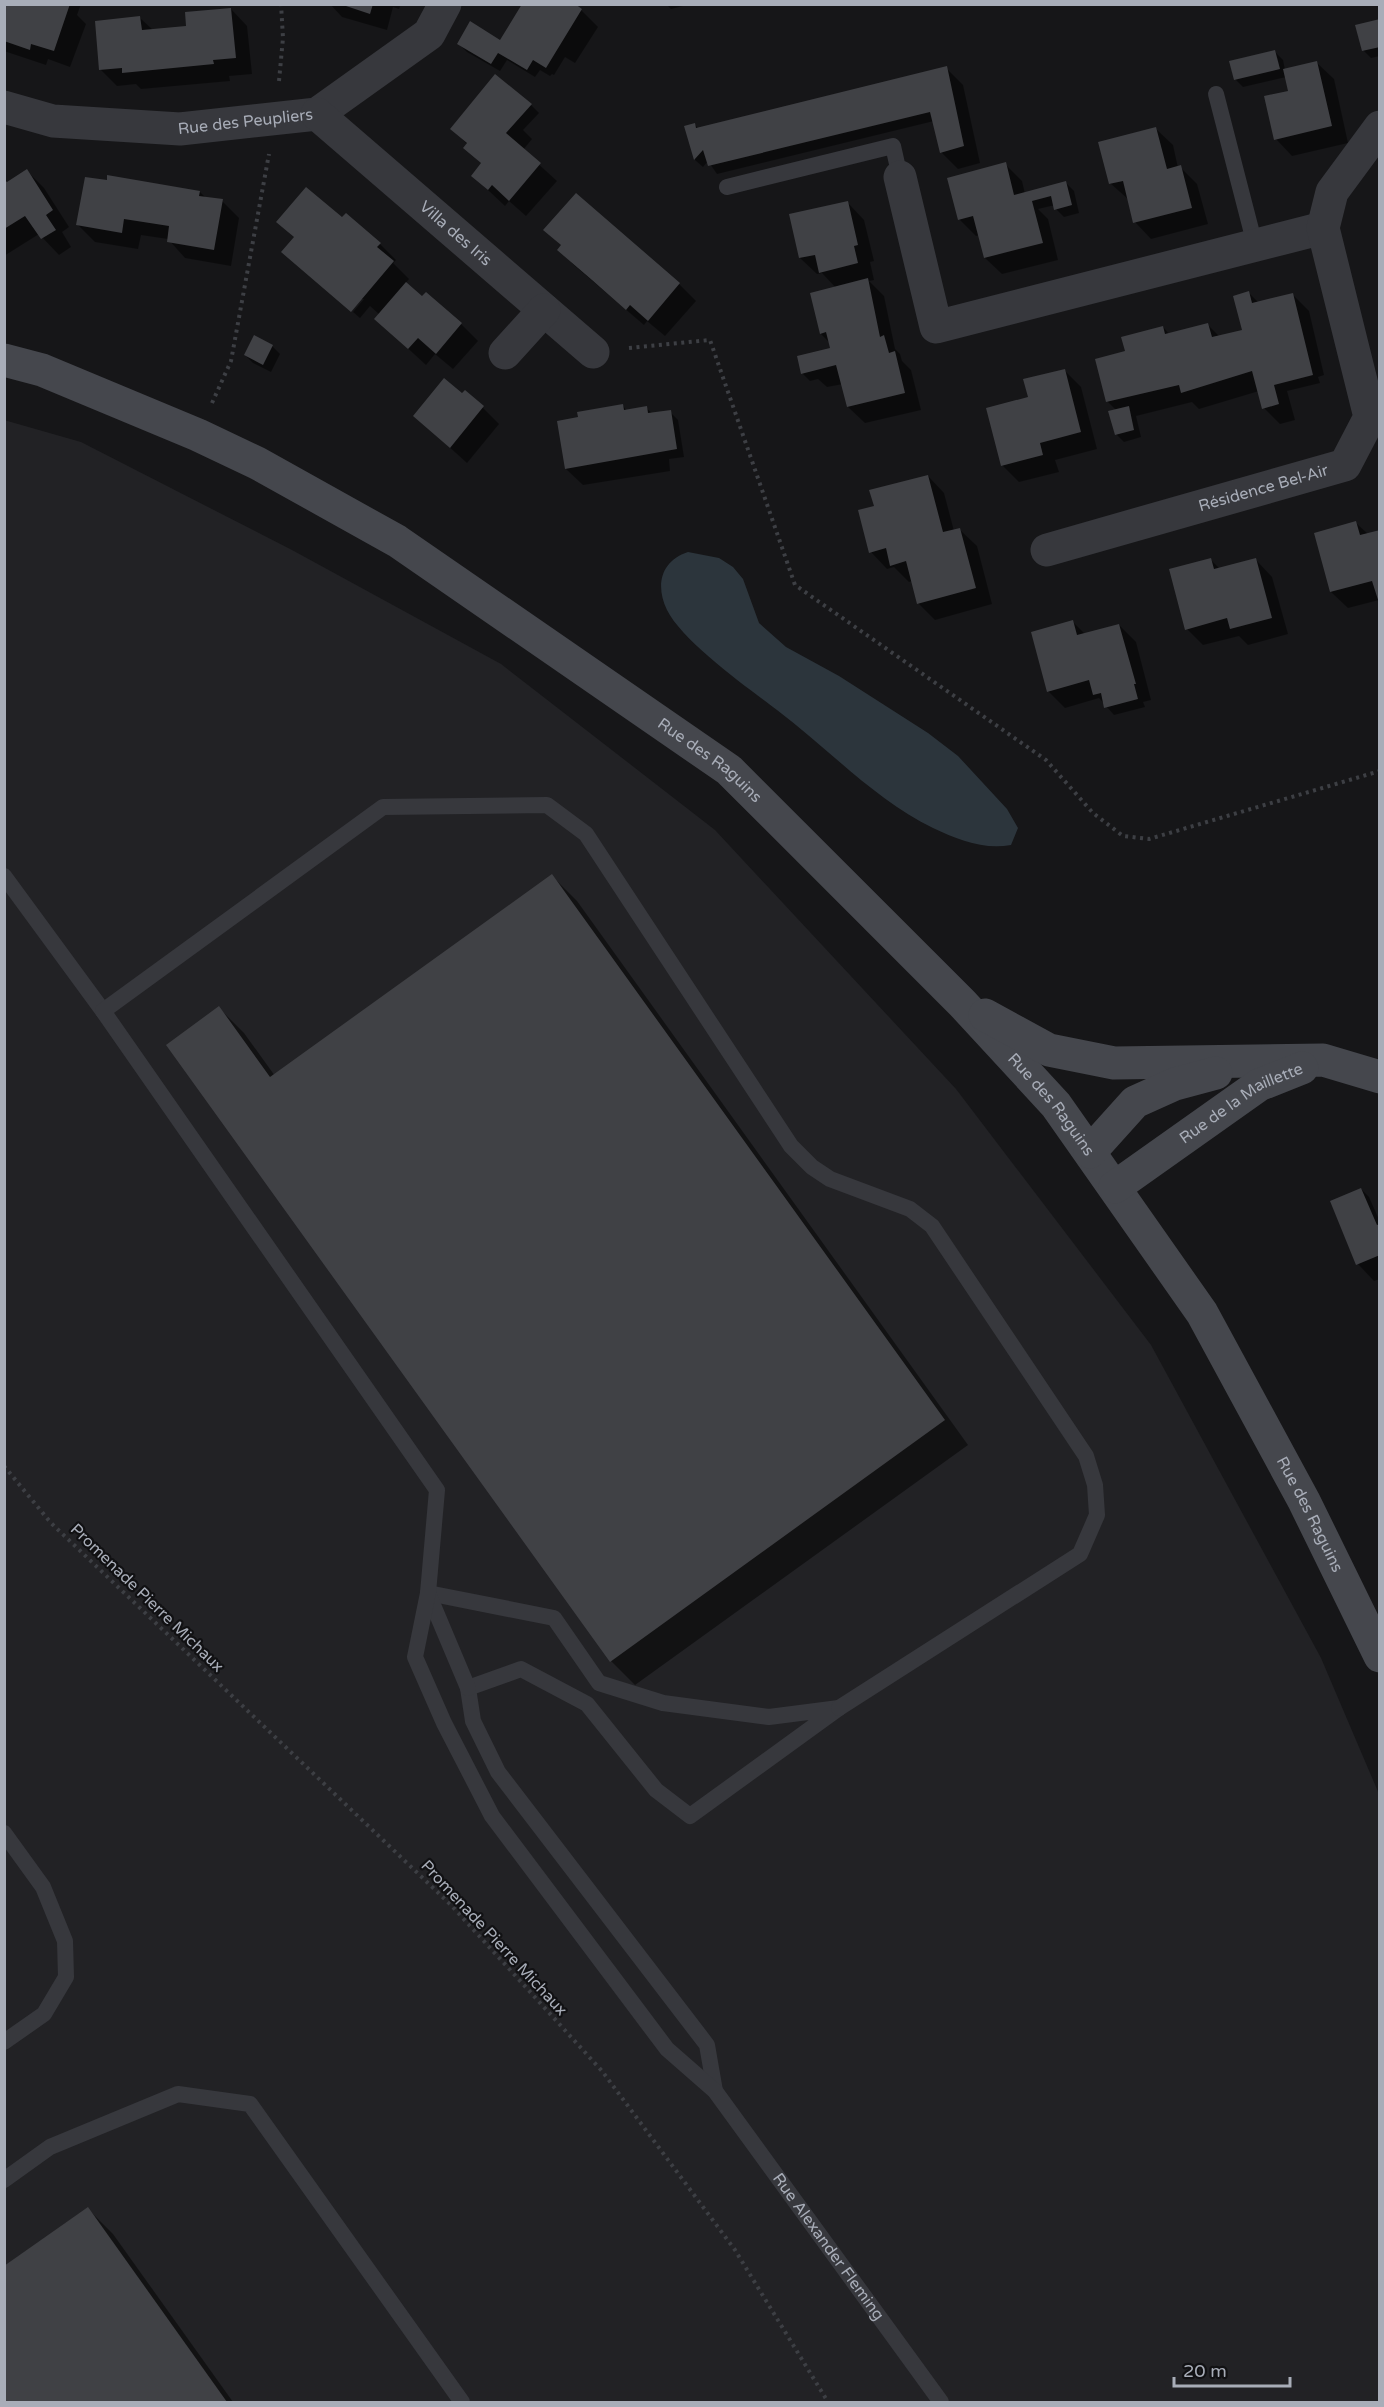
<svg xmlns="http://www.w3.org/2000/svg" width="1384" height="2407" font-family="'Varela Round',sans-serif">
<rect width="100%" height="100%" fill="#161618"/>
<!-- built -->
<polygon fill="#222225" points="4,420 81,442 292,550 501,664 715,830 956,1089 1151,1345 1321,1658 1379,1794 1379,2402 5,2402"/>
<!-- water -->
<path fill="#2c353c" d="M688,552L719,558L733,567L743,579L759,623L786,647L839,676L928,733L958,756L1007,809L1018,828L1011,845C984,850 958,840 933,828C875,800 829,749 777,710C748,688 683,642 667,610C655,585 661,561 688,552Z"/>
<!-- shadow -->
<g fill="#0007">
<polygon points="4,4 81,4 77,15 86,24 70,67 48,59 46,65 4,51"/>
<polygon points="330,4 401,4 399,9 393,7 387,30 342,17"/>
<polygon points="666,4 687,4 687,5 671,9"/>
<polygon points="231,9 247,26 252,74 229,76 230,81 141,89 136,84 117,86 100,69 140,18 153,30 188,27"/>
<polygon points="581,10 598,27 575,63 565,57 554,75 552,74 550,76 540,70 535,77 507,60 500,71 467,52 459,44 500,42"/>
<polygon points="1380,21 1380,56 1371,58 1363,50"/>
<polygon points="1275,52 1283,60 1285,70 1317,63 1334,79 1348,143 1292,156 1276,139 1290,92 1286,77 1243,87 1235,79"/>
<polygon points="946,68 963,85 980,163 958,169 941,152 934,121 717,174 708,161 703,167 695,160 686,127 694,124 699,129"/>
<polygon points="531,105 539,113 523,130 532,139 523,150 557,181 526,216 509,201 505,206 473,176 482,164 465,147 467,144 452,128"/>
<polygon points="1156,129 1173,145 1178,168 1180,167 1197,184 1208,224 1151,239 1135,222 1129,200 1110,183"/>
<polygon points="1005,164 1022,181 1025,194 1066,183 1074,191 1079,213 1064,217 1056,209 1055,205 1038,209 1048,219 1058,260 1002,274 985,258 979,235 976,236 959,219"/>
<polygon points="27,171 44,188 69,227 62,232 71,247 59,255 39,234 4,256 4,177 8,183"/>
<polygon points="200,192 206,198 222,201 239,218 231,266 185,258 168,239 141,235 138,249 95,242 78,225"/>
<polygon points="848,203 864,220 874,261 870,262 874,280 869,281 884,296 895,349 900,354 902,361 911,370 921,410 865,423 848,407 843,384 827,387 818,379 810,381 802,373 832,350 830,343 821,334 811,294 836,288 822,273 817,274 800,258"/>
<polygon points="342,219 380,244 396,260 393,263 409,279 405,284 422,298 461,324 478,341 453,369 435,354 426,365 376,319 380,315 370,306 360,318 353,312 364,299 360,299 278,222"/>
<polygon points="545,230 679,284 696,301 665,336 647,321 644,325 575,266 559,250 562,246"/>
<polygon points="1249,293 1259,303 1292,294 1309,311 1324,375 1318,377 1320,383 1287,391 1295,420 1280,424 1264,408 1259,391 1199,409 1192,402 1136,416 1141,437 1124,442 1116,434 1116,410 1108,402 1127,352 1163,327 1170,335 1207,324 1220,337 1243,331"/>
<polygon points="272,346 280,354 271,372 253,363 245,355"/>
<polygon points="1064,370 1081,387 1097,449 1055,460 1059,472 1019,482 1002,465 1030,398"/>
<polygon points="462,396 483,408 499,424 467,463 415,416"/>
<polygon points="623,406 627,411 646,408 653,414 670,412 678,420 684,457 669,459 670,471 583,485 566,469"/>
<polygon points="928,476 944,493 954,531 960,530 977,546 992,604 935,620 918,603 912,581 909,582 894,567 887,569 871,552 875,507"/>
<polygon points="1356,523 1368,534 1379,600 1348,608 1331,592"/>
<polygon points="1211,560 1220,569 1256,560 1272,577 1288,634 1248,645 1239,636 1203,645 1187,629"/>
<polygon points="1073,622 1085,634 1119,625 1136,642 1151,700 1143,702 1145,707 1114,715 1099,698 1065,708 1048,691"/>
<polygon points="552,876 577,901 968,1445 635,1685 611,1661 219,1008 244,1033 275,1076"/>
<polygon points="1361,1189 1369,1197 1380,1222 1380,1279 1374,1281 1358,1264 1332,1202"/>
<polygon points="88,2209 113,2234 233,2402 4,2402 4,2268"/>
</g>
<!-- building -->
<g fill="#404145">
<polygon points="4,4 70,4 54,51 31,44 30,50 4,41"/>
<polygon points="340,4 373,4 370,14"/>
<polygon points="522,4 575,4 582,9 546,68 533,60 527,70 498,53 491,64 457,44 470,21 500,40"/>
<polygon points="231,8 236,58 213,60 214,64 122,73 122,68 99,70 95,21 140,16 142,30 186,26 185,12"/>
<polygon points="1380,19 1380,47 1362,51 1355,25"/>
<polygon points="1275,50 1280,69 1234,80 1229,61"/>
<polygon points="1317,61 1332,126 1274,140 1264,96 1288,91 1283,69"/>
<polygon points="947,66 964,146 940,153 930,112 708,166 703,150 694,160 684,126 695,123 696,128"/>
<polygon points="495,74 532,104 506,133 541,163 509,201 492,185 488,190 471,176 481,163 463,148 467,143 450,129"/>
<polygon points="1156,127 1167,169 1181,165 1192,208 1133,223 1123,181 1109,184 1098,142"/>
<polygon points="1006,162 1014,195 1066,181 1072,205 1054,210 1051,196 1032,201 1043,243 984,258 973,216 958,220 947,178"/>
<polygon points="27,169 53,210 46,215 56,230 41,239 25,216 4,229 4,179 7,182"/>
<polygon points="107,175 200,191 199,196 223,199 214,250 167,242 169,226 124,219 122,233 76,225 85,177 107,180"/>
<polygon points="306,187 342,217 346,213 381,243 377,247 394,261 351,312 281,252 294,237 276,222"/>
<polygon points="576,193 680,283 648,321 630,305 626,310 592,280 557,250 561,245 543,230"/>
<polygon points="848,201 858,245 854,246 858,263 819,273 815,255 799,258 789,214"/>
<polygon points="868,278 880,337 884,335 889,353 895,351 905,393 847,407 836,365 801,374 797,356 830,348 826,332 820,334 810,293"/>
<polygon points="406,282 422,296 426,292 462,323 436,354 418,338 408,349 374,319"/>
<polygon points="1249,291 1252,303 1293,293 1313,375 1274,385 1279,404 1262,409 1252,371 1181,393 1179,385 1106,402 1095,359 1125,351 1121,337 1163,326 1165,334 1208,323 1212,337 1242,330 1233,296"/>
<polygon points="254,335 273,345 263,365 244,355"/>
<polygon points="1065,369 1081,432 1040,443 1043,455 1001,466 986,408 1028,397 1023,379"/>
<polygon points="444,378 462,393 465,390 484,406 450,448 413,416"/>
<polygon points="623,404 624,410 647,406 648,413 671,410 677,449 565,469 557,421 578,417 577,412"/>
<polygon points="1129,406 1134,430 1115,435 1108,411"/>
<polygon points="928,475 943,532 960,528 976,588 917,604 906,561 890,566 886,548 869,553 858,510 874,506 869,490"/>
<polygon points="1356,521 1360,535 1380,530 1380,606 1372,581 1330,592 1314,533"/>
<polygon points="1211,558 1214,569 1256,558 1272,618 1230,629 1227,618 1185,630 1169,569"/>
<polygon points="1073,620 1077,635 1119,624 1136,684 1134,684 1138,699 1104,708 1101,693 1093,695 1089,680 1047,692 1031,632"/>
<polygon points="552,874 945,1420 610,1662 166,1045 219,1006 270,1077"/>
<polygon points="1361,1188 1377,1225 1380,1224 1380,1255 1356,1265 1330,1201"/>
<polygon points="88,2207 227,2402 4,2402 4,2266"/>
</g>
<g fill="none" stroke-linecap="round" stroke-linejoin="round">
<!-- path -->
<g stroke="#3d3f44" stroke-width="4" stroke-dasharray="3 4.5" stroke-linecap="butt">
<polyline points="279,81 283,38 281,4"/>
<polyline points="629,348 710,340 795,585 1046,760 1093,813 1123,836 1149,839 1380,771"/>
<polyline points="212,403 231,361 269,154"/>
<polyline points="4,1466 51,1523 451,1905 602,2071 735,2250 828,2402"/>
</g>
<!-- lane -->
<g stroke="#37383d" stroke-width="16">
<polyline points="1216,94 1255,245"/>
<polyline points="727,187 893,146 900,177"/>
<polyline points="4,876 103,1011"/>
<polyline points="428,1593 554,1618 599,1683 663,1703 769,1717 839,1708 690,1816 656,1790 587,1704 521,1669 468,1688 473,1721 498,1772 707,2045 715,2091"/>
<polyline points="428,1593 468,1688"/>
<path id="s1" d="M839,1708L1080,1554L1097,1515L1095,1485L1086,1456L932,1226L910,1209L830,1179L812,1167L791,1146L586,834L547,805L383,807L103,1011L437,1490L428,1593L415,1657L444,1723L492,1816L667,2049L715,2091L941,2402"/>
<polyline points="4,1833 43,1887 65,1941 66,1977 44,2014 4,2042"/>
<polyline points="4,2180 50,2147 178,2094 250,2104 462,2402"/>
</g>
<!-- street -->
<g stroke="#37383d" stroke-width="33">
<path id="s2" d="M4,107L53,121L180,129L317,114L429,34L445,4"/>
<path id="s3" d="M317,114L593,352"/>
<polyline points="900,177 936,327 1323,228"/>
<polyline points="505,353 544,310"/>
<path id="s4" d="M1047,550L1345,465L1370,417L1323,228L1332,192L1380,127"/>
</g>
<!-- secondary -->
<g stroke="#45474d" stroke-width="33">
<path id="s5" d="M4,360L42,370L198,435L257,463L397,541L729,770L962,1003L1056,1105L1202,1313L1304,1501L1380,1656"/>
<polyline points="985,1015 1049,1050 1114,1063 1323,1060 1380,1077"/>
<polyline points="1090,1152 1135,1102 1175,1084 1216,1073"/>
<path id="s6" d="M1115,1187L1259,1085L1302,1068"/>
</g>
</g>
<g text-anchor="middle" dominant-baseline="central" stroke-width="4.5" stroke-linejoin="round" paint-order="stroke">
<!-- street labels -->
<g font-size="16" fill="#a8adb8" stroke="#111113">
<text stroke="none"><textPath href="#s2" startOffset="244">Rue des Peupliers</textPath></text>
<text stroke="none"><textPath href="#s3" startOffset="183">Villa des Iris</textPath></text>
<text stroke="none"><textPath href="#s4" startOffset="225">Résidence Bel-Air</textPath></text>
<text stroke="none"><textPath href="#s5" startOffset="816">Rue des Raguins</textPath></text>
<text stroke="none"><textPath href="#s5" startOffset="1302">Rue des Raguins</textPath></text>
<text stroke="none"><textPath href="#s6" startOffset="152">Rue de la Maillette</textPath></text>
<text stroke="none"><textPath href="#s5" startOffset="1788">Rue des Raguins</textPath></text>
<text transform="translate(147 1598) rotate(44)">Promenade Pierre Michaux</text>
<text transform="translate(494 1938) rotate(47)">Promenade Pierre Michaux</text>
<text stroke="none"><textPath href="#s1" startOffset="3240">Rue Alexander Fleming</textPath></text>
</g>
</g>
<!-- border -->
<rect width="1384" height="2407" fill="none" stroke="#a8adb8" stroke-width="12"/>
<!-- scale -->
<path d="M1174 2377v9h116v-9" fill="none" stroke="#a8adb8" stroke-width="3"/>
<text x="1183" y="2377" font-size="18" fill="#a8adb8" stroke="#111113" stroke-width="4.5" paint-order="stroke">20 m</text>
</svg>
